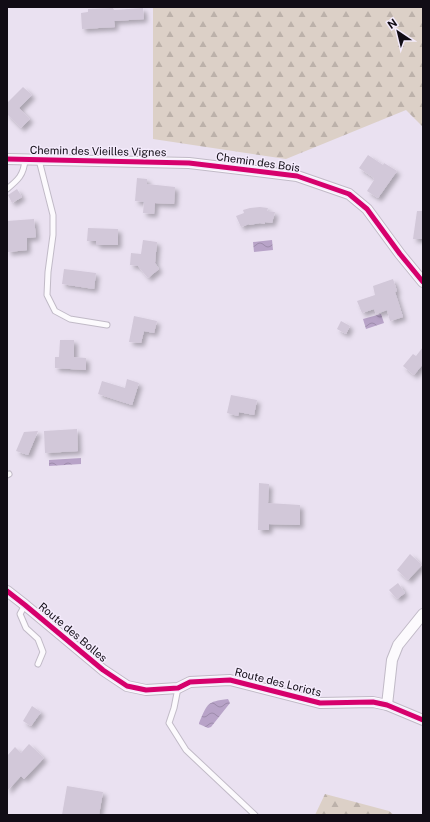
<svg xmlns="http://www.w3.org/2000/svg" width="430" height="822" font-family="'Public Sans',sans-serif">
<defs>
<pattern id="forest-firs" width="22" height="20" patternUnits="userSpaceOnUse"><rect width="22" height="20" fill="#dcd0c7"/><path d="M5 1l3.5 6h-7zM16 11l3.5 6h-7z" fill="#bcb1aa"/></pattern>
<pattern id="water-waves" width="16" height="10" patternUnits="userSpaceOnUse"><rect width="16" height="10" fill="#b8a3c8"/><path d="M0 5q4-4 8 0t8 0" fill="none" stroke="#9d8bab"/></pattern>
<filter id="shadow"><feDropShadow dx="3.5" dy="3.5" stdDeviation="2" flood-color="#0004"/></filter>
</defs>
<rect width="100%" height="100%" fill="#eae1f1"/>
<!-- forest -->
<g fill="url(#forest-firs)">
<polygon points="153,7 423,7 423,127 406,110 286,159 153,139"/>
<polygon points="325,794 389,811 394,815 315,815"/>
</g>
<!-- water -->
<g fill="url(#water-waves)">
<polygon points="272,240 273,250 254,252 253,242"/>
<polygon points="381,314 384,323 366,329 363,319"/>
<polygon points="81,458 81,464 49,466 49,460"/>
<path d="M228,699L230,703L211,727L208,728L199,724V723C208,703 206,702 228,699Z"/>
</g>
<!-- building -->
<g fill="#d2c8d9" filter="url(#shadow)">
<polygon points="113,8 114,10 143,8 144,19 114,21 115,27 82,29 81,13 88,12 88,9"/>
<polygon points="23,87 32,95 19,108 30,119 21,128 7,114 7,103"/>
<polygon points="368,155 383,165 384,163 397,171 378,198 367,191 374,180 373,180 374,178 359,168"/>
<polygon points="137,178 147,179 147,184 175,187 174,204 155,203 154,214 143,213 144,202 135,201"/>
<polygon points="17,189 22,197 12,203 8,195"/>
<polygon points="260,207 268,208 267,211 275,212 272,223 265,222 265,224 260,223 249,225 249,224 241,227 236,216 244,213 243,210 250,208"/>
<polygon points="417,211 423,211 423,239 413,239"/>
<polygon points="34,219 36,237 27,238 27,250 8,252 7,240 7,221"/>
<polygon points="88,228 118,229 118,245 96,245 96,241 87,241"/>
<polygon points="143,240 157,242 155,263 159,269 148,278 138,266 130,265 131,253 141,254"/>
<polygon points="64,269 96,273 94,289 62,284"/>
<polygon points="393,279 397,291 395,292 403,317 390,321 387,310 376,314 374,309 362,313 357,301 375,295 373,286"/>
<polygon points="134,316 157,321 154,333 144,331 141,343 129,342"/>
<polygon points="341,321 350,326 346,334 337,329"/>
<polygon points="60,340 74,340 74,357 86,358 86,370 55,368 55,357 59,357"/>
<polygon points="423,347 423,364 414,375 403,366 413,354 416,356"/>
<polygon points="127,379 139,383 132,405 98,394 102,381 125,388"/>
<polygon points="231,395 257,400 254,415 239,412 238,416 227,413"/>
<polygon points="77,429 78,451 45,453 44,431"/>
<polygon points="38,431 28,455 16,451 24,432"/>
<polygon points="259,483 269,484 268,503 300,505 300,525 269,524 269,530 258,530"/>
<polygon points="410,554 422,565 408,580 397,570"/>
<polygon points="398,583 405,593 397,599 389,590"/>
<polygon points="32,706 41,712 31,726 23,721"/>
<polygon points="29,744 44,758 24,779 21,776 7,791 7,756 15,747 21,753"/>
<polygon points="67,786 103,792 99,815 62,815"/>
</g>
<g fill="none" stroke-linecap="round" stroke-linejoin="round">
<defs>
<g id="lane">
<polyline points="39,160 53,215 53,235 48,272 47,295 55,311 70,319 107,325"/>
<path d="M7,189C18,180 24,175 25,159"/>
<polyline points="7,475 9,474"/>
<polyline points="25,605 20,614 26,628 38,639 43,652 38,664"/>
<polyline points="178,688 174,708 169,723 186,750 255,815"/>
</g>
<g id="street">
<polyline points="7,159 189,163 297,176 349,194 367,209 400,254 423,282"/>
<polyline points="7,591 25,605 103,670 127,686 146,690 178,688 190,682 230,680 320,703 373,702 387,705 423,720"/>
<polyline points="387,705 392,660 398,645 423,614"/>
</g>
</defs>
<!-- lane casing -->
<use href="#lane" stroke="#c1bac7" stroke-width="7"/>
<!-- street casing -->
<use href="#street" stroke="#c1bac7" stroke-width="12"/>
<!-- lane -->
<use href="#lane" stroke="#fcfafd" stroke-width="5"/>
<!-- street -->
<use href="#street" stroke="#fcfafd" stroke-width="10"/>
<defs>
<g id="cycleway">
<polyline points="7,159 189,163 297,176 349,194 367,209 400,254 423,282"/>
<polyline points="7,591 25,605 103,670 127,686 146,690 178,688 190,682 230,680 320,703 373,702 387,705 423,720"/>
</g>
</defs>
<!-- cycleway casing -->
<use href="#cycleway" stroke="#f4ebfc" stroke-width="8"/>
<!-- cycleway -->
<use href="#cycleway" stroke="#d6006c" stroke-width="5"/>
</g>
<g text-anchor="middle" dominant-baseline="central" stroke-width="3" stroke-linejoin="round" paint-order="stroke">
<!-- street labels -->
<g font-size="11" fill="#110c15" stroke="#f4ebfc">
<text transform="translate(98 151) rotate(1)">Chemin des Vieilles Vignes</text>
<text transform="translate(258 162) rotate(8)">Chemin des Bois</text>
<text transform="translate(73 632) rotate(40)">Route des Bolles</text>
<text transform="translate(278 682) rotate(14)">Route des Loriots</text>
</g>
</g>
<!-- border -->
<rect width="430" height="822" fill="none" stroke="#110c15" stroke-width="16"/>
<!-- north arrow -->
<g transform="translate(398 32) rotate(325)" stroke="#f4ebfc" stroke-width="3" paint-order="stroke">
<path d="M0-3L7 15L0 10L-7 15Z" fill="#110c15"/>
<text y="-6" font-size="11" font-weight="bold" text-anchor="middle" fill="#110c15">N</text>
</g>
</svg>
